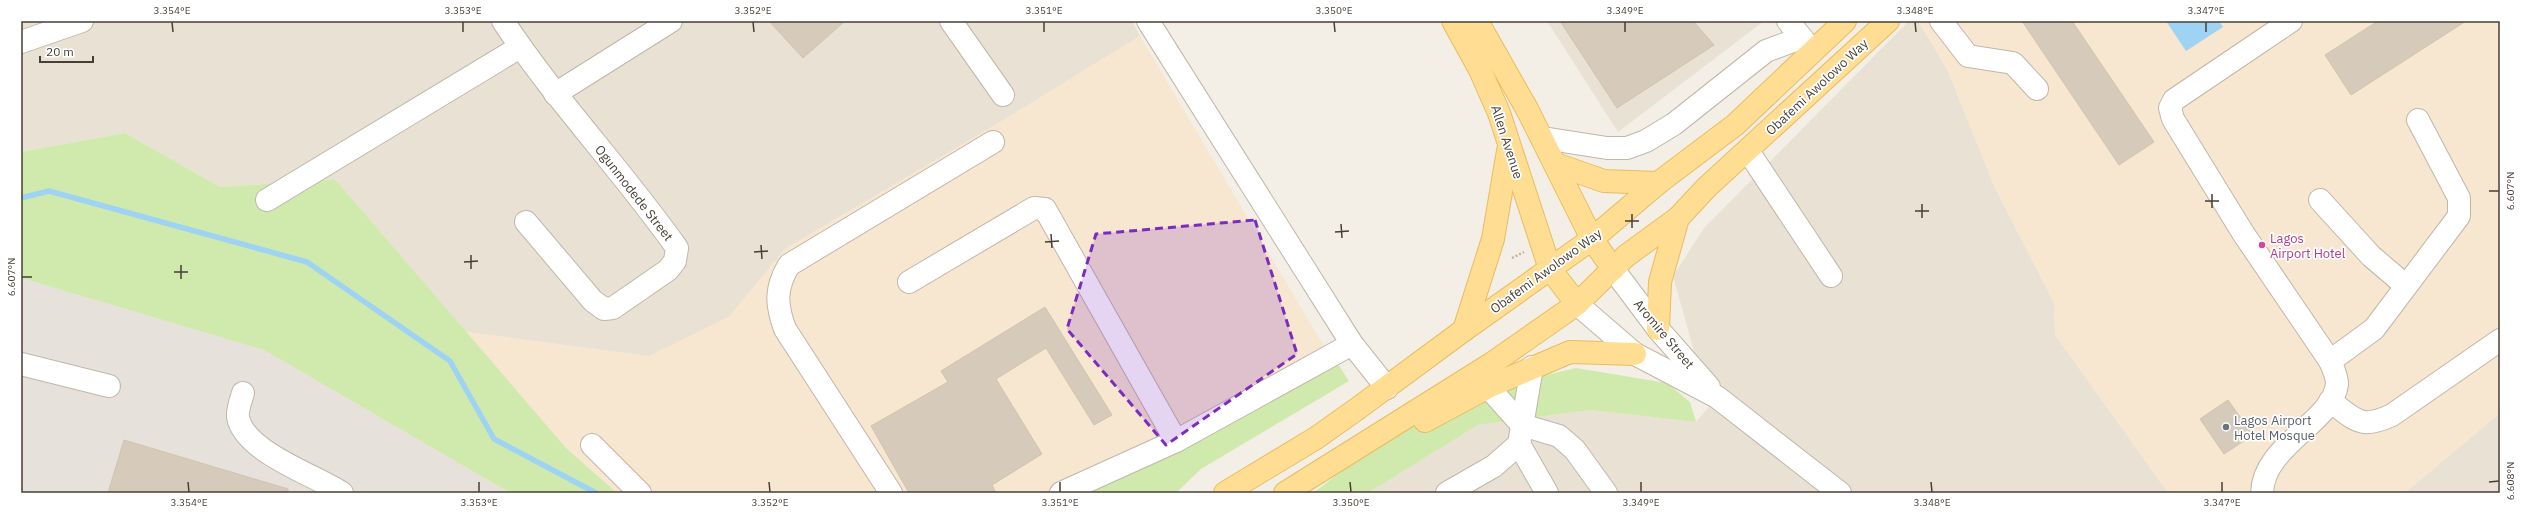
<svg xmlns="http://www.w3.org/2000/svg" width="2521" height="514" font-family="'IBM Plex Sans',sans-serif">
<rect width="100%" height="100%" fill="#f4efe6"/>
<!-- residential -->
<g fill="#e8e1d4">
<polygon points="21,21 1132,21 1140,36 1000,122 785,249 729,317 649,356 466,332 335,179 220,187 125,133 21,152"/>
<polygon points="1547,21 1764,21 1618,132"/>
<polygon points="1909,21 1918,21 1947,69 1995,188 2054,303 2055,335 2168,493 1368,493 1478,425 1590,410 1696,422 1725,388 1697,362 1673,276 1704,228"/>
<polygon points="2500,413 2500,493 2405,493"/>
</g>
<!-- commercial -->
<g fill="#f7e6d0">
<polygon points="1918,21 2500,21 2500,413 2405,493 2168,493 2055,335 2054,303 1995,188 1947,69"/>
<polygon points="1140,36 1319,338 1336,361 1077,493 617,493 566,448 466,332 649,356 729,317 785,249 1000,122"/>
</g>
<!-- industrial -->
<polygon fill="#e6e1db" points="21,278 264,350 510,493 21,493"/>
<!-- green -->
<g fill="#d0eaad">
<polygon points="125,133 220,187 335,179 566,448 617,493 510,493 264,350 21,278 21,152"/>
<polygon points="1336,361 1349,381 1201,469 1176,493 1077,493"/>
<polygon points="1576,368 1667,383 1690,402 1696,422 1590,410 1478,425 1368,493 1313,493 1355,461 1390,430 1479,391"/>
</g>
<!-- water -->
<polygon fill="#9fd3f3" points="2166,21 2219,21 2223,27 2186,51"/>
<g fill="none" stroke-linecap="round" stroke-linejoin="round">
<!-- stream -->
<polyline stroke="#9fd3f3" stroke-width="5.5" points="21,198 49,191 307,262 450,361 494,439 596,493"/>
</g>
<!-- building -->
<g fill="#d6cbbb" stroke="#d1c3ae">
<polygon points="769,21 845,21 803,58"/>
<polygon points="1560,21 1693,21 1714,45 1617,108"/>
<polygon points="2022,21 2072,21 2154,142 2119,165"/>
<polygon points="2378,21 2466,21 2351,95 2325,55"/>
<polygon points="1045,307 1112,415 1094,425 1046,348 996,379 1042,454 992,485 996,493 909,493 871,426 948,382 941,371"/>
<polygon points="2228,400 2253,435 2224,454 2200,419"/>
<polygon points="124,440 288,489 288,493 108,493"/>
</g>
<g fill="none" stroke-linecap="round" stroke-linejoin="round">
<defs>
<g id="minor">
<path d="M503,21C556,101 622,170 677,248L675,261L668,270L613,308L604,309L593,301L526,222"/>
<polyline points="951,21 1003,95"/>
<polyline points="1148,21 1352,344 1387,388"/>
<polyline points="1788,21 1810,48"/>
<polyline points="1941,21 1968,56 2013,63 2037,89"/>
<polyline points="21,42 82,21"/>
<polyline points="555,94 671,21"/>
<polyline points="1543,138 1607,148 1627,148 1646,141 1674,124 1766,51 1801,38"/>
<polyline points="1748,151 1831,276"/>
<polyline points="267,200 520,47"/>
<polyline points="2320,200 2371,256 2405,285"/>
<polyline points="1613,269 1658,329 1709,387"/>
<polyline points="909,282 1034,208 1045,209 1176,441"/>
<polyline points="1577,304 1635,354 1717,397 1840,493"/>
<polyline points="2330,361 2374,329 2459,216 2459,198 2418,120"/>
<polyline points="21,364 109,386"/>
<polyline points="1488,387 1522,425 1559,436 1575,450 1606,493"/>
<path d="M243,393C241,400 237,410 238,417C244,452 315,475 342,493"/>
<path d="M2330,401C2356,420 2360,430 2392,415L2500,340"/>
<polyline points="1519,444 1547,493"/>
<polyline points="592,445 640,493"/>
<path d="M891,493L785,329C776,305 775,288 789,265L993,142"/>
<polyline points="1061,493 1176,441 1352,344"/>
<polyline points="1447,493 1494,466 1519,444 1532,367"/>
<path d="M2262,493C2263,445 2333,422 2337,384C2337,376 2333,368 2330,361L2243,233L2173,119L2170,108L2174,100L2291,21"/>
</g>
<g id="major">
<polyline points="1453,21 1480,70 1499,113 1550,269 1577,304"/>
<polyline points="1477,21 1527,109 1592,239 1613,269"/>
<polyline points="1555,164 1604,181 1658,183"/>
<polyline points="1658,329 1660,282 1678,218"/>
<polyline points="1464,330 1493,239 1508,151"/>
<polyline points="1425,421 1488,387 1570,352 1635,354"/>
<polyline points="1225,493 1316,438 1357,409 1464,330 1592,239 1658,183 1735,125 1845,21"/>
<polyline points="1285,493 1491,364 1577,304 1626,256 1678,218 1707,187 1888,21"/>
</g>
</defs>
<!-- minor casing -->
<use href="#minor" stroke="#c0b7a8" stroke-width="24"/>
<!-- major casing -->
<use href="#major" stroke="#e9bc5f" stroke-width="24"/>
<!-- path -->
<polyline stroke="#c2b399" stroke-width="2.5" stroke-dasharray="2 2" stroke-linecap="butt" points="1512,258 1524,252"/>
<!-- minor -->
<use href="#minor" stroke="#fff" stroke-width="22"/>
<!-- major -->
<use href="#major" stroke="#ffde94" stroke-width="22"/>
</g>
<!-- marked area -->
<path fill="#7b2cbf" fill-opacity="0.2" stroke="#7b2cbf" stroke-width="3" stroke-dasharray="8 5" stroke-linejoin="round" d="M1255,220L1297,354L1166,445L1067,329L1096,234Z"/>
<!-- ticks -->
<path fill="none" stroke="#473f35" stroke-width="1.5" d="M172,22L173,32M463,22V32M753,22L754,32M1044,22V32M1334,22L1335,32M1625,22V32M1915,22L1916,32M2206,22V32M2489,191H2499M2212,194V208M2205,201H2219M1922,204V218M1915,211H1929M1632,214V228M1625,221H1639M1341,224L1342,238M1335,232L1349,231M1051,234L1052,248M1045,242L1059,241M761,245L762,259M754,252L768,251M471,255V269M464,262L478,261M181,265V279M174,272H188M22,277H32M188,482L189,492M479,482V492M769,482L770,492M1060,482V492M1350,482L1351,492M1641,482V492M1931,482L1932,492M2222,482V492M2489,482L2499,481"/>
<!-- markers -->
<circle fill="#d1479c" stroke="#fff" stroke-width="1.5" cx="2262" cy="245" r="4"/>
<circle fill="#6b7280" stroke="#fff" stroke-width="1.5" cx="2226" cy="427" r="4"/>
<g text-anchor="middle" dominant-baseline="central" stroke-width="3.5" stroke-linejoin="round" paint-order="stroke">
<!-- street labels -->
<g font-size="13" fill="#473f35" stroke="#fff">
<text transform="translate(1817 87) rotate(-43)">Obafemi Awolowo Way</text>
<text transform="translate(1507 142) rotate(72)">Allen Avenue</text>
<text transform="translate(634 193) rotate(52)">Ogunmodede Street</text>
<text transform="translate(1546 271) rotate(-36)">Obafemi Awolowo Way</text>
<text transform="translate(1664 334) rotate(50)">Aromire Street</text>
</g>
<!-- hotel labels -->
<g font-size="13" fill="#b23c85" stroke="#fff" text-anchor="start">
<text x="2270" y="238">Lagos<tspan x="2270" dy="15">Airport Hotel</tspan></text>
</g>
<!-- worship labels -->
<g font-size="13" fill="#5b616d" stroke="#fff" text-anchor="start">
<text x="2234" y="420">Lagos Airport<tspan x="2234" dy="15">Hotel Mosque</tspan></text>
</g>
</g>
<!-- border -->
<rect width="2521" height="514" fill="none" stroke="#ffffff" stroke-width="44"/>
<!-- scale -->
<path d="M40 56v6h53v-6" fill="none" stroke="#473f35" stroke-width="2"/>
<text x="46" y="56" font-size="12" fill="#473f35" stroke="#ffffff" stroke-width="3" paint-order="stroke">20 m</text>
<rect x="22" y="22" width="2477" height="470" fill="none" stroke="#473f35" stroke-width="1.5"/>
<g font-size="10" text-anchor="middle" fill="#473f35">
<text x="172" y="14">3.354°E</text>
<text x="463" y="14">3.353°E</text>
<text x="753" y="14">3.352°E</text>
<text x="1044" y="14">3.351°E</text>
<text x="1334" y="14">3.350°E</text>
<text x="1625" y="14">3.349°E</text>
<text x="1915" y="14">3.348°E</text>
<text x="2206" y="14">3.347°E</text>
<text transform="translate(2510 191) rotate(-90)" y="4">6.607°N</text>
<text transform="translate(11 277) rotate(-90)" y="4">6.607°N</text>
<text transform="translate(2510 481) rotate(-90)" y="4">6.608°N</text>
<text x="189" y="506">3.354°E</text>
<text x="479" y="506">3.353°E</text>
<text x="770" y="506">3.352°E</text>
<text x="1060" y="506">3.351°E</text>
<text x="1351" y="506">3.350°E</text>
<text x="1641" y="506">3.349°E</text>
<text x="1932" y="506">3.348°E</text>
<text x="2222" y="506">3.347°E</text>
</g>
</svg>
